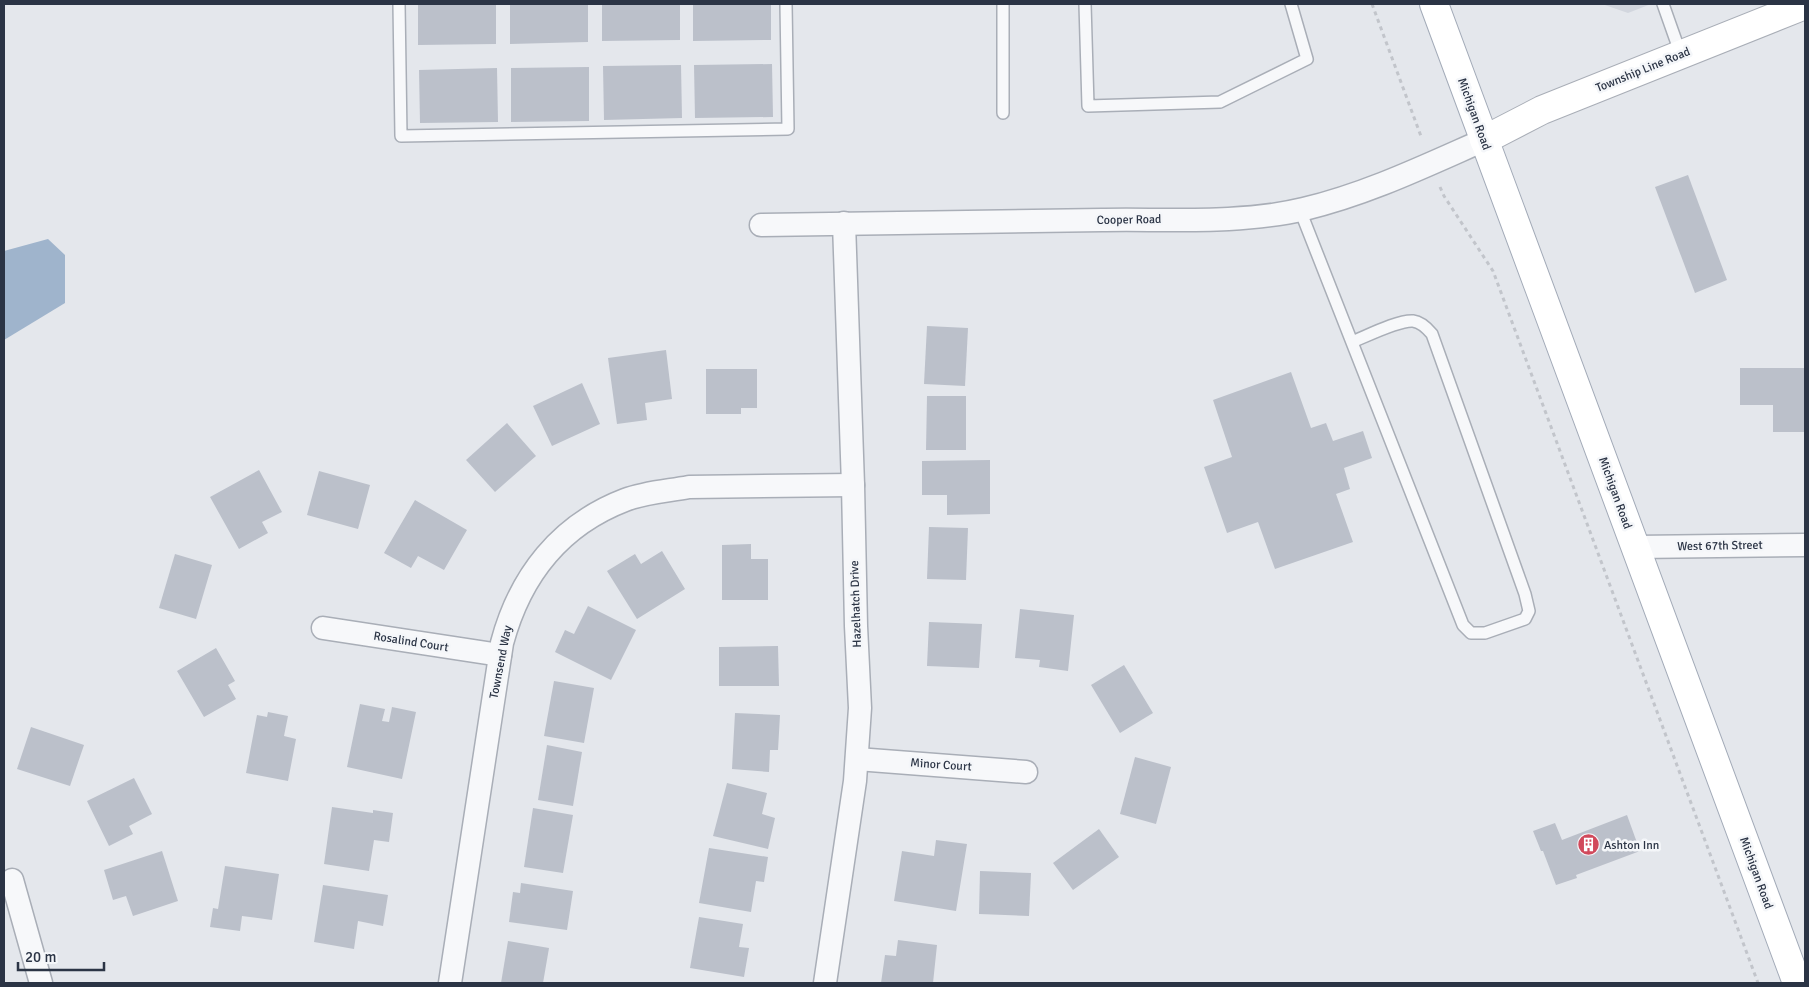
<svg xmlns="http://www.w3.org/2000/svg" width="1809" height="987" font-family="Signika,sans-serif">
<rect width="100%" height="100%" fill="#e4e7ec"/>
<!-- built -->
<polygon fill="#d2d6de" points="1602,4 1651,4 1628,13"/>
<!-- water -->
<polygon fill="#9fb4cc" points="48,239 65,255 65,303 4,340 4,251"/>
<!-- building -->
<g fill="#bbc0ca">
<polygon points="418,4 496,4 496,44 418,45"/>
<polygon points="510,4 588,4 588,42 510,44"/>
<polygon points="602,4 680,4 680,40 602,41"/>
<polygon points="693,4 771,4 771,40 693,41"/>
<polygon points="772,64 773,117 695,118 694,65"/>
<polygon points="681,65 682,118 604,120 603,66"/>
<polygon points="589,67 589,121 511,122 511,68"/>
<polygon points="497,68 498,122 420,123 419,70"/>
<polygon points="1688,175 1727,280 1695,293 1655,187"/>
<polygon points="927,326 968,328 965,386 924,384"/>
<polygon points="666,350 672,399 645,403 647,420 617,424 608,358"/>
<polygon points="1740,368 1805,368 1805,432 1773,432 1773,405 1740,405"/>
<polygon points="706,369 757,369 757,408 741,408 741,414 706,414"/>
<polygon points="1291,372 1311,428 1326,423 1333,441 1363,431 1372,458 1344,468 1350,489 1336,494 1353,542 1275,569 1258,522 1227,533 1204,467 1232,457 1213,400"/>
<polygon points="582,383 600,424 552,446 533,406"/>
<polygon points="927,396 966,396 966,450 926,450"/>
<polygon points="507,423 536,456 495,492 466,460"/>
<polygon points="990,460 990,514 947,515 947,495 922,495 922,461"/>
<polygon points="259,470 282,512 262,522 268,533 239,549 210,497"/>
<polygon points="319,471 370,485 358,529 307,515"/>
<polygon points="415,500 467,530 444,570 418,556 411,568 384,553"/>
<polygon points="929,527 968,528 966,580 927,579"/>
<polygon points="751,544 751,559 768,559 768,600 722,600 722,545"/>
<polygon points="662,551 685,589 637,619 607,571 635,554 641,564"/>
<polygon points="175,554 212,565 196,619 159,608"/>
<polygon points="588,606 636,630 611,680 555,652 565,630 574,634"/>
<polygon points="1020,609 1074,615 1068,671 1039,667 1040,660 1015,658"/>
<polygon points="929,622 982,624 979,668 927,666"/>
<polygon points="778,646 779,686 719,686 719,647"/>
<polygon points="216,648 235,681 228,685 236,699 204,717 177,671"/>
<polygon points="1124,665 1153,713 1120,733 1091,685"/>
<polygon points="554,681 594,688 584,743 544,736"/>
<polygon points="360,704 385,709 382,721 389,722 392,707 416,712 402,779 347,767"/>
<polygon points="268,712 288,716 284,736 296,739 288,781 246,773 257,715 267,717"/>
<polygon points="735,713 780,715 778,750 770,750 769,772 732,769"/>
<polygon points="31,727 84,745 70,786 17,769"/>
<polygon points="547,745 582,752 573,806 538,800"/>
<polygon points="1135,757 1171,767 1156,824 1120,814"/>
<polygon points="134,778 152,814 129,826 133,834 109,846 87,801"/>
<polygon points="727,783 767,793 762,814 775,818 768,849 713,836"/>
<polygon points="332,807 373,813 373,810 393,813 389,842 374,840 369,871 324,864"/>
<polygon points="533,808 573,815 563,873 524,867"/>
<polygon points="1627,815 1640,851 1576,875 1577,878 1556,885 1543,851 1541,851 1533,831 1555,823 1562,840"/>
<polygon points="1099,829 1119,857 1073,890 1053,863"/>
<polygon points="936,840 967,844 956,911 894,901 902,851 934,856"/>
<polygon points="709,848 768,857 764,882 756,881 751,912 699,903"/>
<polygon points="162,851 178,901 133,916 126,896 113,900 104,870"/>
<polygon points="225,866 279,874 272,920 242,916 240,931 210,927 213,908 218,909"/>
<polygon points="980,871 1031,873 1029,916 979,914"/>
<polygon points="521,883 573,891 567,930 509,922 513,892 520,893"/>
<polygon points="323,885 388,895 383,926 358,921 354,949 314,942"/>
<polygon points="699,917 743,924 739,947 749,948 744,977 690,968"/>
<polygon points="898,940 937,945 933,983 881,983 885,955 896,956"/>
<polygon points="508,941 549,948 543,983 501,983"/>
</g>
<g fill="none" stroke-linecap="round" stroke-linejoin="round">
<defs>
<g id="lane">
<polyline points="399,4 401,136 788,129 786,4"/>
<polyline points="1003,4 1003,113"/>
<polyline points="1085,4 1088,106 1220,102 1307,59 1291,4"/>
<polyline points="1663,4 1681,55"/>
<path d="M1300,210L1463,625L1471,633H1485L1525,619L1529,611L1525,594L1432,334C1427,328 1421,322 1413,321C1398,320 1367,336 1352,342"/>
</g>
<g id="street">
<path d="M761,225C875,223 990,221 1105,220C1167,219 1243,224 1304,209C1367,194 1425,166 1484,140"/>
<polyline points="1636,547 1805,545"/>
<polyline points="323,628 500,655"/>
<polyline points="857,759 1026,772"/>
<polyline points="12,880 41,983"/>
<path d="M450,983L502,643C520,576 560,525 625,500C646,492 668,491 689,487L853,485"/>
<polyline points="825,983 855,781 860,708 856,626 853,485 844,223"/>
</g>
<polyline id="secondary" points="1484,140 1542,110 1805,5"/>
<polyline id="primary" points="1434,4 1797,983"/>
</defs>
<!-- lane casing -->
<use href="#lane" stroke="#a9aeb7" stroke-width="14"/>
<!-- street casing -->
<use href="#street" stroke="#a9aeb7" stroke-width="25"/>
<!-- secondary casing -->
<use href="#secondary" stroke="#a9aeb7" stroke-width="30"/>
<!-- primary casing -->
<use href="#primary" stroke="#a3abb8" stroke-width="30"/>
<!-- path -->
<g stroke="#c2c5cb" stroke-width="3" stroke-dasharray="4 4" stroke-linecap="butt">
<polyline points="1372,4 1422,139"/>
<polyline points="1440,187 1444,196 1493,271 1758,983"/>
</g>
<!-- lane -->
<use href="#lane" stroke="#f7f8fa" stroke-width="11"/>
<!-- street -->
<use href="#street" stroke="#f7f8fa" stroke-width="22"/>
<!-- secondary -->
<use href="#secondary" stroke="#fff" stroke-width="28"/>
<!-- primary -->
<use href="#primary" stroke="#fff" stroke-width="28"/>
</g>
<!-- icons -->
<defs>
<symbol id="building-disc" viewBox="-11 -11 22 22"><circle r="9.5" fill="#d1495b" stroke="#f4f6f9"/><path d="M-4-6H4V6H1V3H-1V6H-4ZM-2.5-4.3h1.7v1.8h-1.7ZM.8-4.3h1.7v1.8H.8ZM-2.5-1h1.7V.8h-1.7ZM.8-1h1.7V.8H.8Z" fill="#fff"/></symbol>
</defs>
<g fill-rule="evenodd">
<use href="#building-disc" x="1576" y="832" width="25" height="25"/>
</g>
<g text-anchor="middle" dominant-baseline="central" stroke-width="5" stroke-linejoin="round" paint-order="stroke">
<!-- street labels -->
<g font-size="12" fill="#2b3445" stroke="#f4f6f9">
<text transform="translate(1643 70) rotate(-22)">Township Line Road</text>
<text transform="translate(1474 114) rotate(70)">Michigan Road</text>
<text transform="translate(1129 220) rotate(-1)">Cooper Road</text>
<text transform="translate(1615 493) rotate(70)">Michigan Road</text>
<text transform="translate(1720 546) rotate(-1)">West 67th Street</text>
<text transform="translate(856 604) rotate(-92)">Hazelhatch Drive</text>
<text transform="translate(411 642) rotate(9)">Rosalind Court</text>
<text transform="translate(501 662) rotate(-79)">Townsend Way</text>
<text transform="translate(941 765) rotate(4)">Minor Court</text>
<text transform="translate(1756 873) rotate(70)">Michigan Road</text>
</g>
<!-- poi labels -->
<g font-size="12" fill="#2b3445" stroke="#f4f6f9" text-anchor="start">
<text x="1604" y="845">Ashton Inn</text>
</g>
</g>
<!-- border -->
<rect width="1809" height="987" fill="none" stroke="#2b3445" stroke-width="10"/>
<!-- scale -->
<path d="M18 962v8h86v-8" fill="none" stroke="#2b3445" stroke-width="2.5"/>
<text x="25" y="962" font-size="15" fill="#2b3445" stroke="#f4f6f9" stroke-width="4" paint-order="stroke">20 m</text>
</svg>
